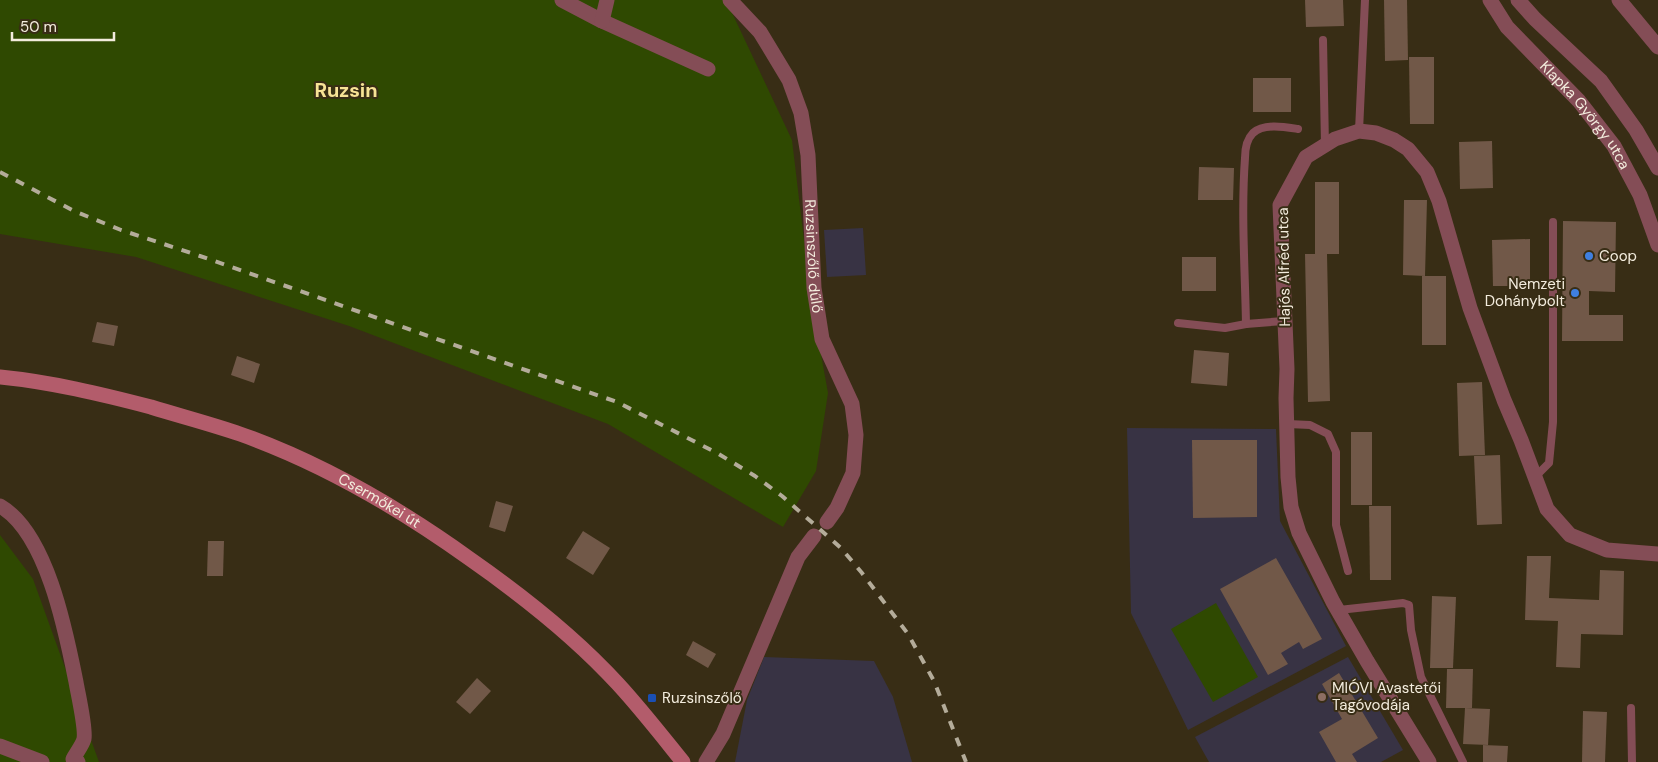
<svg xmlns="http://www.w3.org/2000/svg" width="1658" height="762" font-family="'DM Sans',sans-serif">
<rect width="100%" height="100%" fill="#382d15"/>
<!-- industrial -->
<g fill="#383344">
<polygon points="863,228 866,275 827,277 824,230"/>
<polygon points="1127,428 1276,429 1280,521 1346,646 1188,730 1131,613"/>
<polygon points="764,657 874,661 893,697 912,762 735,762 747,700"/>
<polygon points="1348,657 1403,750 1381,762 1209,762 1195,737"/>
</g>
<!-- green -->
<g fill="#2f4901">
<polygon points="0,0 726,0 792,140 811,299 828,393 816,471 783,527 608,424 349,326 136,257 0,234"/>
<polygon points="0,535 33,579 99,762 0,762"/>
<polygon points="1216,603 1258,677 1213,702 1171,629"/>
</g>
<!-- building -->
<g fill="#715848">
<polygon points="1305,0 1343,0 1344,26 1306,27"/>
<polygon points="1384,0 1407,0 1408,60 1385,61"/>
<polygon points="1409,57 1434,57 1434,124 1410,124"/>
<rect x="1253" y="78" width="38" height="34"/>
<polygon points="1492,141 1493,188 1460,189 1459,142"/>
<polygon points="1199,167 1234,168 1233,200 1198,200"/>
<polygon points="1315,182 1339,182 1339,254 1327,254 1330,401 1308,402 1305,254 1315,254"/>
<polygon points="1404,200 1427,200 1425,276 1446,276 1446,345 1422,345 1422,276 1425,276 1403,275"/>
<polygon points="1563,221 1616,222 1615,292 1589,291 1589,315 1623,315 1623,341 1562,341"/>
<polygon points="1530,239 1530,286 1493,286 1492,240"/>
<rect x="1182" y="257" width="34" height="34"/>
<polygon points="97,322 118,326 114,346 92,342"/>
<polygon points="1194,350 1229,353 1227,386 1191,383"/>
<polygon points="237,356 260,364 254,383 231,375"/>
<polygon points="1482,382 1485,455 1459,456 1457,383"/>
<rect x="1351" y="432" width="21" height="73"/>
<polygon points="1192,440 1257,440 1257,517 1193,518"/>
<polygon points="1500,455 1502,524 1477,525 1474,456"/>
<polygon points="496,501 513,506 505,532 489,527"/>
<polygon points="1369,506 1391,506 1391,580 1370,580"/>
<polygon points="583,531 610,548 593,575 566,558"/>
<polygon points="208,541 224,541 223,576 207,576"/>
<polygon points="1527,556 1551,556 1549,598 1599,600 1600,570 1624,571 1623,635 1581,634 1580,668 1556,667 1558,621 1525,620"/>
<polygon points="1276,558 1322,639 1303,649 1299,642 1281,653 1288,664 1268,675 1220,589"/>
<polygon points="1432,596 1456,597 1453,668 1430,668"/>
<polygon points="693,641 716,654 708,668 686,655"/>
<polygon points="1447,669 1473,669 1472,708 1446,708"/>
<polygon points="1339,673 1378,738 1352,754 1357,762 1336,762 1319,732 1342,719 1322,684"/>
<polygon points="477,678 491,691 470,714 456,702"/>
<polygon points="1465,708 1490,709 1488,745 1463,744"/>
<polygon points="1583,711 1607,712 1605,762 1582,762"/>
<polygon points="1483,745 1508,746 1507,762 1483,762"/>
</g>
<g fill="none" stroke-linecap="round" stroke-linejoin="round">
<!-- service -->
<g stroke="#844d56" stroke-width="8">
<polyline points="1323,40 1325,146"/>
<polyline points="1359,131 1365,0"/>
<polyline points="1178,323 1225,328 1246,324 1284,321"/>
<path d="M1246,324C1245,269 1241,213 1245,158C1245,150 1247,139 1253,133C1264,123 1285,127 1298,129"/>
<polyline points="1288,424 1310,425 1328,434 1336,452 1336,525 1348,571"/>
<polyline points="1534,476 1539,473 1549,463 1553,422 1553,222"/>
<polyline points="1339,610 1403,603 1409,605 1411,630 1421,677 1463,762"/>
<polyline points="1631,708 1632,762"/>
</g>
<!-- minor -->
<g stroke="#844d56" stroke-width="15">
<polyline points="562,0 602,21 708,69"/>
<path id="s1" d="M730,0L760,32L789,80L801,113L808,155L814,288L822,339L852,404L856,435L853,473L837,508L827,522"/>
<path id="s2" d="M1490,0L1507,27L1579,101L1614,146L1640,195L1658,245"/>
<polyline points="1518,0 1535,19 1601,81 1636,130 1658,168"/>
<polyline points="1619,0 1658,47"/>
<polyline points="602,21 607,0"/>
<path d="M0,506C47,533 66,632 76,682C78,694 86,728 84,739C82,746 76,753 73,759L78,762"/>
<polyline points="0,746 42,762"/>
<polyline points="706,762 723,734 798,557 814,536"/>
<polyline points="1429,762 1367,661 1333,602 1299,533 1291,507 1288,477 1286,398 1287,369 1280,205 1306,157 1335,139 1359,131 1376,133 1394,140 1408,149 1427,172 1439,201 1470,308 1504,400 1521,440 1547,509 1570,535 1607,550 1658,554"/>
</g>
<!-- secondary -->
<path stroke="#b35c6b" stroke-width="15" id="s3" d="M0,377C51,382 101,394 151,407C180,416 211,424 240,434C322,463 399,508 470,559C523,596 575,637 618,684C641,709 662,736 683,762"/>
<!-- rail -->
<polyline stroke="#b4ac9a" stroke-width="4" stroke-dasharray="9 9" stroke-linecap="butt" points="0,172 74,211 121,230 200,256 617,402 717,453 755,476 782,496 841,548 862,573 908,634 934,681 966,762"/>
</g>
<!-- markers -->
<g fill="#3f7fe0" stroke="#382d15" stroke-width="2">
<circle cx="1589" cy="256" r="5"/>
<circle cx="1575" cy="293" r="5"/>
</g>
<circle fill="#8d6e63" stroke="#382d15" stroke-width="2" cx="1322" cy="697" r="5"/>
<rect fill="#1a4fb4" stroke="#382d15" stroke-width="2" x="647" y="693" width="10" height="10" rx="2.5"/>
<g text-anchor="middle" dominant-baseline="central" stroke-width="4" stroke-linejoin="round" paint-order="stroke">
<!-- street labels -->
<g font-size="15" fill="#f3ecdd" stroke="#382d15">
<text stroke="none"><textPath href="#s2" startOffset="150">Klapka György utca</textPath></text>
<text stroke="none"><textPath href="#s1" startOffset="279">Ruzsinszőlő dűlő</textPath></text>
<text transform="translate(1284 267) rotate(-91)">Hajós Alfréd utca</text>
<text stroke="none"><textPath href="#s3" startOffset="402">Csermőkei út</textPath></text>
</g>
<!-- poi labels -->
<g font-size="15" fill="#f3ecdd" stroke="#382d15" text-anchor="start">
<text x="1599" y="256">Coop</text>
<text x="1565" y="284" text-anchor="end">Nemzeti<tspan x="1565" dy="17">Dohánybolt</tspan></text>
<text x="1332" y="688">MIÓVI Avastetői<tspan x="1332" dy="17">Tagóvodája</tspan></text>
<text x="662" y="698">Ruzsinszőlő</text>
</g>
<!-- district labels -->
<g font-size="20" font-weight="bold" fill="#f7e395" stroke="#382d15">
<text x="346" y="90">Ruzsin</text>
</g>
</g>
<!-- scale -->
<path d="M12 32v8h102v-8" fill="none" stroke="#f3ecdd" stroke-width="2.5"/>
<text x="20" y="32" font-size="15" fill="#f3ecdd" stroke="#382d15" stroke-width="4" paint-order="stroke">50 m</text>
</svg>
